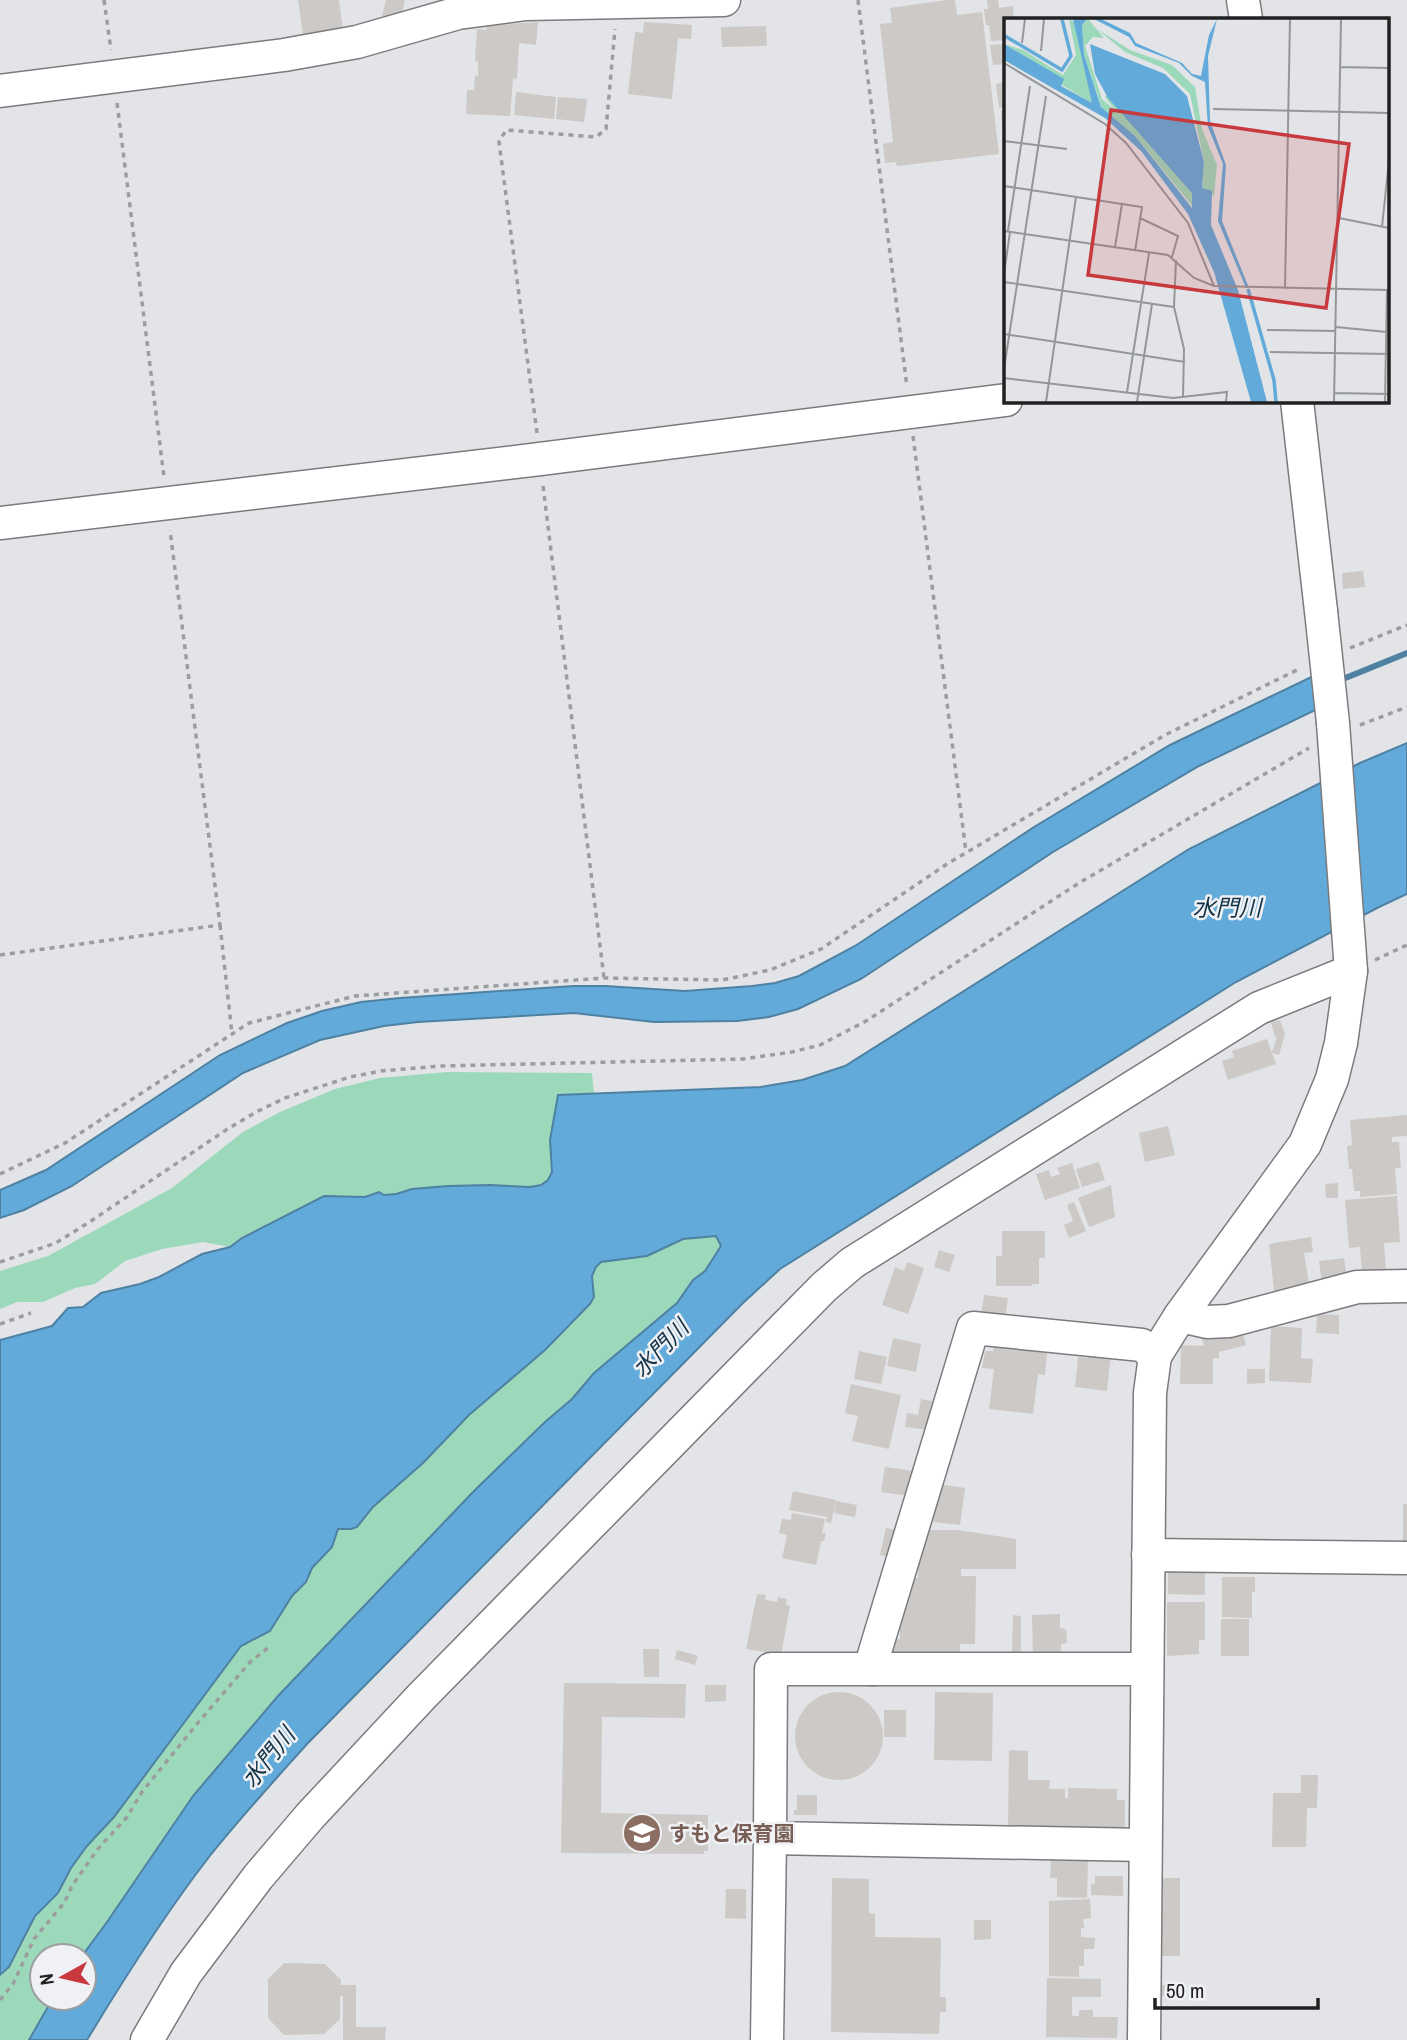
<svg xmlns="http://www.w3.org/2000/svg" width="1407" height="2040" font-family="'Archivo Narrow','Noto Sans JP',sans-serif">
<rect width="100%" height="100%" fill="#e2e4e7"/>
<!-- green -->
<g fill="#9cd9bb">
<path d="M447,1072L592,1073L594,1093L558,1095L550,1140L552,1172L548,1180L541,1185L530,1187L490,1185L448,1186L412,1189L396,1194L383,1195L379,1192L365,1197H356C310,1210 269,1218 230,1247L203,1242L162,1249L125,1261L95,1284L75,1288L43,1302H17L0,1309V1271L48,1256L172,1188L243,1132L280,1112L335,1089L380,1078Z"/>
<polygon points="716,1236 721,1246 705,1271 693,1280 677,1303 594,1373 572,1399 545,1422 474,1491 278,1696 193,1796 107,1922 82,1956 42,1956 42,1998 53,1998 29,2040 0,2040 0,1975 9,1967 35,1916 58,1893 71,1868 87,1846 114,1817 241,1646 270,1631 292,1596 306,1582 312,1568 332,1547 338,1529 357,1527 373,1507 423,1463 469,1415 545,1350 590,1304 594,1288 592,1276 595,1267 601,1262 647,1256 683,1239"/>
</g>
<!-- water -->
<g fill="#61aad9" stroke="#4e81a2" stroke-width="2">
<polygon points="1330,668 1334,701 1199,766 1053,852 861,979 798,1009 769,1017 737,1021 654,1022 574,1013 418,1022 384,1026 320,1040 243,1073 72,1186 24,1210 0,1218 0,1190 46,1170 220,1055 287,1023 322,1011 361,1002 400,998 573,986 605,986 685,991 752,986 775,983 799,976 855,946 1034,827 1170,745"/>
<path d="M1407,743V894L1379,907L1236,982L780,1269L743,1303L307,1744C274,1781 240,1818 209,1857C164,1915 125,1977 87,2040H29L53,1998H84V1956H82L107,1922L193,1796L278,1696L474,1491L545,1422L572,1399L594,1373L677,1303L693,1280L705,1271L721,1246L716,1236L683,1239L647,1256L601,1262L596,1267L592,1276L594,1297L590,1304L545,1350L469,1415L423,1463L373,1507L357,1527L351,1529H338L332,1547L312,1568L306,1582L292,1596L270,1631L241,1646L114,1817L87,1846L71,1868L58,1893L35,1916L9,1967L0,1975V1340L52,1326L68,1308L83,1307L101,1293L140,1284L159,1277L202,1254L230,1247L242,1238L324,1196L365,1197L379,1192L384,1195L396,1194L412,1189L448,1186L490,1185L530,1187L541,1185L548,1180L552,1172L550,1140L558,1095L761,1087L802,1080L845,1066L1189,849L1360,763Z"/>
</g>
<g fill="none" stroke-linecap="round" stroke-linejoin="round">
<!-- stream -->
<polyline stroke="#4e81a2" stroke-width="6" points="1338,681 1407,653"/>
</g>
<!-- building -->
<g fill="#ccc9c6">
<polygon points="298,0 339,0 343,30 303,35"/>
<polygon points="386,0 405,0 401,18 382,16"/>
<polygon points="947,0 955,0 957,15 982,12 999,154 897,166 896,162 885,163 883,144 893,142 880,24 892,23 890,8"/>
<polygon points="987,0 998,0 999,8 1013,6 1014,19 1006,19 1006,40 991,41 989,25 986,25 984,9 988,9"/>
<polygon points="538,22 536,45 519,43 517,79 513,78 510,116 466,114 467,90 474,90 475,75 478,76 478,62 475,61 477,29 486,30 487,26"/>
<polygon points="644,22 692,25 691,39 678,38 672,99 628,94 635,32 643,33"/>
<polygon points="766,26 767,46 722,47 721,27"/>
<polygon points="1006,44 1006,64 993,65 990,45"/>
<polygon points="1006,82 1006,107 999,108 996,84"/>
<polygon points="516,92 556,97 554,119 514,115"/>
<polygon points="558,97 587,99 584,122 556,119"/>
<polygon points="1001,111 1006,111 1006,148 1004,148"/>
<polygon points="1363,571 1365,587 1343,589 1342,573"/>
<polygon points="1280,1020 1285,1034 1279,1055 1272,1053 1277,1036 1275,1037 1271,1022"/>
<polygon points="1267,1039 1276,1064 1228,1080 1222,1061 1234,1057 1232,1051"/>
<polygon points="1407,1115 1407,1136 1392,1137 1392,1142 1399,1142 1401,1168 1395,1168 1397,1194 1360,1197 1360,1191 1354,1191 1352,1169 1349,1169 1347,1146 1352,1145 1350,1120"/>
<polygon points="1168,1126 1175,1155 1145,1162 1139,1133"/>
<polygon points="1099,1162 1105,1180 1082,1187 1076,1169"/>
<polygon points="1072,1163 1080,1188 1045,1200 1036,1174 1049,1170 1051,1177 1060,1174 1057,1168"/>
<polygon points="1338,1183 1338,1198 1326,1198 1325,1184"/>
<polygon points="1111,1185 1115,1217 1089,1227 1078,1198"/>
<polygon points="1397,1196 1400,1242 1384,1243 1386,1270 1362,1272 1360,1247 1349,1248 1345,1200"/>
<polygon points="1074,1202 1086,1231 1069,1238 1064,1225 1073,1221 1067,1205"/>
<polygon points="1002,1231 1045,1231 1045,1258 1039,1258 1039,1284 1032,1284 1032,1286 996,1286 996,1256 1002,1256"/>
<polygon points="1311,1237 1313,1252 1304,1253 1310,1290 1275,1299 1269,1244"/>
<polygon points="939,1250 955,1255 949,1272 934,1267"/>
<polygon points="1344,1258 1348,1285 1323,1289 1319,1261"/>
<polygon points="907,1262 924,1268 908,1314 882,1305 895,1267 904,1271"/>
<polygon points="984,1295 1008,1298 1004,1325 980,1322"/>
<polygon points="1317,1314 1339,1315 1339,1334 1316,1333"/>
<polygon points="1271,1326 1302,1328 1301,1358 1313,1359 1311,1383 1269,1381"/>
<polygon points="1241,1328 1246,1345 1219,1352 1219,1358 1213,1358 1213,1384 1180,1384 1181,1345 1204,1346 1202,1338"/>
<polygon points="893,1338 921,1344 916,1372 887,1366"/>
<polygon points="995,1338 1048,1344 1045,1375 1038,1374 1033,1414 989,1409 994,1369 982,1368 985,1351 993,1351"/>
<polygon points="1088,1350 1111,1353 1107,1391 1075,1387 1078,1357 1087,1358"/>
<polygon points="859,1351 887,1357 881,1384 854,1379"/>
<polygon points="1247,1369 1265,1369 1265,1383 1247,1384"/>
<polygon points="851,1384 901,1395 889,1449 852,1441 858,1416 845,1413"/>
<polygon points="921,1399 941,1403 936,1431 905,1427 907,1413 918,1415"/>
<polygon points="885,1467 920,1472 916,1497 881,1492"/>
<polygon points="936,1484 965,1488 960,1525 933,1522 936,1500"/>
<polygon points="793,1491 836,1500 831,1523 826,1522 827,1517 789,1510"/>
<polygon points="836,1501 857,1505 855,1517 834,1513"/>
<rect x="1403" y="1504" width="4" height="42"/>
<polygon points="792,1513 825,1519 822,1533 826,1533 824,1541 821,1541 816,1565 782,1558 787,1535 779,1533 782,1519 791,1520"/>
<polygon points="886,1528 901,1531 895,1558 880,1555"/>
<polygon points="923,1530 958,1530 1016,1539 1016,1569 961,1569 961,1576 976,1576 975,1644 960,1644 960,1658 891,1657 892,1639 900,1639 900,1600 907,1578 918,1578 919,1544"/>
<polygon points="1168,1569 1205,1569 1205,1595 1168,1594"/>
<polygon points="1222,1577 1255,1577 1255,1592 1252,1592 1252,1618 1222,1617"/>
<polygon points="757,1594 766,1595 765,1600 777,1602 778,1597 787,1599 786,1605 790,1606 781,1655 746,1649"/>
<polygon points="1167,1602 1205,1602 1205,1640 1199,1640 1199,1654 1167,1656"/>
<polygon points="1060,1614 1060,1628 1066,1629 1067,1643 1061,1644 1061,1657 1033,1658 1032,1615"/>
<polygon points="1013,1615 1021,1616 1021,1653 1012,1653"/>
<rect x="1221" y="1619" width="28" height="37"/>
<polygon points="643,1649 659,1649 659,1677 644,1677"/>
<polygon points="677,1650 698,1656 695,1665 675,1659"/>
<polygon points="564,1683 686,1684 685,1718 602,1717 601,1813 708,1815 708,1851 704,1851 704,1854 561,1853"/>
<polygon points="705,1685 726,1685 726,1701 705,1702"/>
<polygon points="935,1692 993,1693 992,1761 934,1760"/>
<circle cx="839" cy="1736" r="44"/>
<rect x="884" y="1710" width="22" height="27"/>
<polygon points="1009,1750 1028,1751 1028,1780 1050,1780 1049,1789 1065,1789 1065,1798 1068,1798 1068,1788 1117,1789 1117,1800 1125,1800 1125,1832 1008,1830"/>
<polygon points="1301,1775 1318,1775 1317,1808 1307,1808 1306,1847 1272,1847 1273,1793 1301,1793"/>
<polygon points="797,1795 817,1795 817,1815 794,1815 794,1810 797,1810"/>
<polygon points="1051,1860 1088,1861 1087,1898 1057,1897 1057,1878 1050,1878"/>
<polygon points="1095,1876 1123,1876 1123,1896 1091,1895 1091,1884 1095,1884"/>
<polygon points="832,1878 869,1879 869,1913 875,1914 875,1937 941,1938 940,1997 946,1997 946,2012 940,2012 939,2034 831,2032"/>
<rect x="1158" y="1878" width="22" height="78"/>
<polygon points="726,1889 746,1889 746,1919 725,1918"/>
<polygon points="1090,1899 1091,1918 1083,1919 1084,1928 1081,1928 1081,1937 1095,1938 1094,1949 1084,1949 1084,1966 1079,1966 1079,1977 1049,1976 1049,1901"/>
<polygon points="974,1920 991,1920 991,1939 974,1940"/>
<polygon points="284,1963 325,1964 341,1980 341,1985 356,1985 356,2027 386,2027 385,2040 343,2040 343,1996 340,1996 340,2019 324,2034 284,2035 268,2018 268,1979"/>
<polygon points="1047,1978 1101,1979 1101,1997 1072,1997 1072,2016 1079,2016 1079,2010 1093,2010 1093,2017 1118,2017 1117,2038 1046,2037"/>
<rect x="1159" y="1985" width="16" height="11"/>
</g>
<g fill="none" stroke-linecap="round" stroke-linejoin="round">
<defs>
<g id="minor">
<polyline points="1243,0 1246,19"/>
<polyline points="0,91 284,55 357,42 458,13 526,4 724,0"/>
<polyline points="1297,401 1321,611"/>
<polyline points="0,523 540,459 1006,400"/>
<polyline points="1180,1316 1207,1322 1229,1321 1357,1287 1407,1286"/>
<polyline points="1148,1555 1407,1558"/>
<polyline points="872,1669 874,1655 973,1328 1142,1345 1155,1356"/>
<polyline points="1145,1845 770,1838 771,1669 1147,1669"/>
<polyline points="147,2040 186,1973 258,1877 310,1816 422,1696 824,1287 852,1263 1259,1008 1351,971"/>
<polyline points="767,2040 770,1838"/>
<polyline points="1144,2040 1150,1393 1155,1356 1180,1316 1305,1144 1332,1079 1341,1043 1351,971 1333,723"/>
</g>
</defs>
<!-- minor casing -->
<use href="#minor" stroke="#7a7b7e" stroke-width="35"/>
<!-- path -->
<g stroke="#9c9d9f" stroke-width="3.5" stroke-dasharray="5 5" stroke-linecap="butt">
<polyline points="104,0 111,50"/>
<polyline points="858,0 907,387"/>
<polyline points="117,103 164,477"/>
<polyline points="537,433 499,142 506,130 596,137 606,129 615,29"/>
<polyline points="913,436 966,852"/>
<polyline points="543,486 604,978"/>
<polyline points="1350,648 1407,625"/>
<polyline points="1360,725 1407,707"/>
<polyline points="220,925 232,1034"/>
<polyline points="0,955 220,925 170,530"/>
<polyline points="1375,960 1407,945"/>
<polyline points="0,1174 65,1143 249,1023 355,996 604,978 722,980 770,970 821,949 947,864 1165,735 1301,668"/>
<polyline points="0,1262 56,1243 91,1221 226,1130 256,1112 285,1098 350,1077 381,1071 440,1066 743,1059 792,1052 820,1045 866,1021 1079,883 1309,748"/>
<polyline points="0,1324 31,1313"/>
<polyline points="0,2000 13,1984 34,1939 64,1903 72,1886 97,1850 127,1817 142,1792 196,1725 251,1661 268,1648"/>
</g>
<!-- minor -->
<use href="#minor" stroke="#fff" stroke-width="32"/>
<defs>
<polyline id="minor-bridge" points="1321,611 1333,723"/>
</defs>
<!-- minor-bridge casing -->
<use href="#minor-bridge" stroke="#7a7b7e" stroke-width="35" stroke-linecap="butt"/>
<!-- minor-bridge -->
<use href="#minor-bridge" stroke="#fff" stroke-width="32"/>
</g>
<!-- icons -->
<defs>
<symbol id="school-disc" viewBox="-11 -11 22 22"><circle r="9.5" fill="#8d6e63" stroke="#eff1f4"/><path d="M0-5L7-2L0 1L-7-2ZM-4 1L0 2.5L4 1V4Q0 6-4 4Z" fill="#fff"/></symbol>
</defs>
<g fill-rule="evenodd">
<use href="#school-disc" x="620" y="1811" width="44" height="44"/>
</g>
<g text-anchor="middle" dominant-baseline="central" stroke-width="5" stroke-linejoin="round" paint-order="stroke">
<!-- education labels -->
<g font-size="21" font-weight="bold" fill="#785e54" stroke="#eff1f4" text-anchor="start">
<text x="669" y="1833">すもと保育園</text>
</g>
<!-- water labels -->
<g font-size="23" font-style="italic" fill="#143448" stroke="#eff1f4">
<text x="1227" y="907">水門川</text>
<text transform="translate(660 1348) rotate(-46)">水門川</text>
<text transform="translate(268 1757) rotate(-51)">水門川</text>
</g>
</g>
<!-- overview -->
<g transform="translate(1004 18)">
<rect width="385" height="385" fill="#e2e4e7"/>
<path d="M65,1L70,4L89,86L29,49L26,41L60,61L0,26L19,32L59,57L72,37ZM84,1L100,20L89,19L81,28L98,81L111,92L101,79L103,76L161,140L188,175L189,189L132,119L98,91L80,37L78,7ZM93,11L126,32L168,47L191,69L198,111L213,147L210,178L198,170L200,144L186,76L159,50L121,34Z" fill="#9cd9bb"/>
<path d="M69,1H83L78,7L80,37L97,89L132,119L188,190V175L104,80L91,56L86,26L161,56L183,78L200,144L198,170L208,173L207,207L234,272L263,384H247L210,254L184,196L137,133L101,100L0,42V26L60,61L57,68L88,85ZM90,1H97L126,15L132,25L178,45L188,56L197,58L205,17L213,1L204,38L206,103L222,147L218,203L245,270H242L214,203L219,146L204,109L201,64L188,58L175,45L131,28L125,19Z" fill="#61aad9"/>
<path fill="none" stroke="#61aad9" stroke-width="3.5" d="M1,18L58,52L67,38L58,1M244,271L270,362L272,384"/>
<path fill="none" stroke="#959698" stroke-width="2" d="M18,25L21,1M37,33L40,1M0,45L101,106L122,125L184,205L210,268M336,49L385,50M209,91L385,95M0,123L63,131M0,168L118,186M136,200L174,218L168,239M335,200L385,210M378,209L385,142M0,213L164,237L190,260L210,268L385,272M4,213L26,68M111,229L118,186L138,189L131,233M172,242L170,289L180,331L179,379M0,256L6,214M0,264L170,289M281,271L286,1M332,309L383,314M263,312L332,313M0,316L181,344M266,334L385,336M0,351L42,78M0,360L169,380L223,374L222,384M123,374L145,235M330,375L385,376M42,384L72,179M133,384L148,286M330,384L337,1M381,384L383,272"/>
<path fill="#c8393e" fill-opacity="0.15" stroke="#c8393e" stroke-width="3.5" d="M107,92L345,126L322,290L84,257Z"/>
<rect width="385" height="385" fill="none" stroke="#212122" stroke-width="3.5"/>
</g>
<!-- north arrow -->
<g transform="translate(63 1977) rotate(262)"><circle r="33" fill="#eff1f4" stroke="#9d9ea0" stroke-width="2"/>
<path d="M0-5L12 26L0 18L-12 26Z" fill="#c8393e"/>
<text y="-10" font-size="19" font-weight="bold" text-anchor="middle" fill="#212122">N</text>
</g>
<!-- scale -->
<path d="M1155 1998v10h163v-10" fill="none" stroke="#212122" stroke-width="3.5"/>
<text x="1166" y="1998" font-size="21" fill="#212122" stroke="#eff1f4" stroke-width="5" paint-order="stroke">50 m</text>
</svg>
